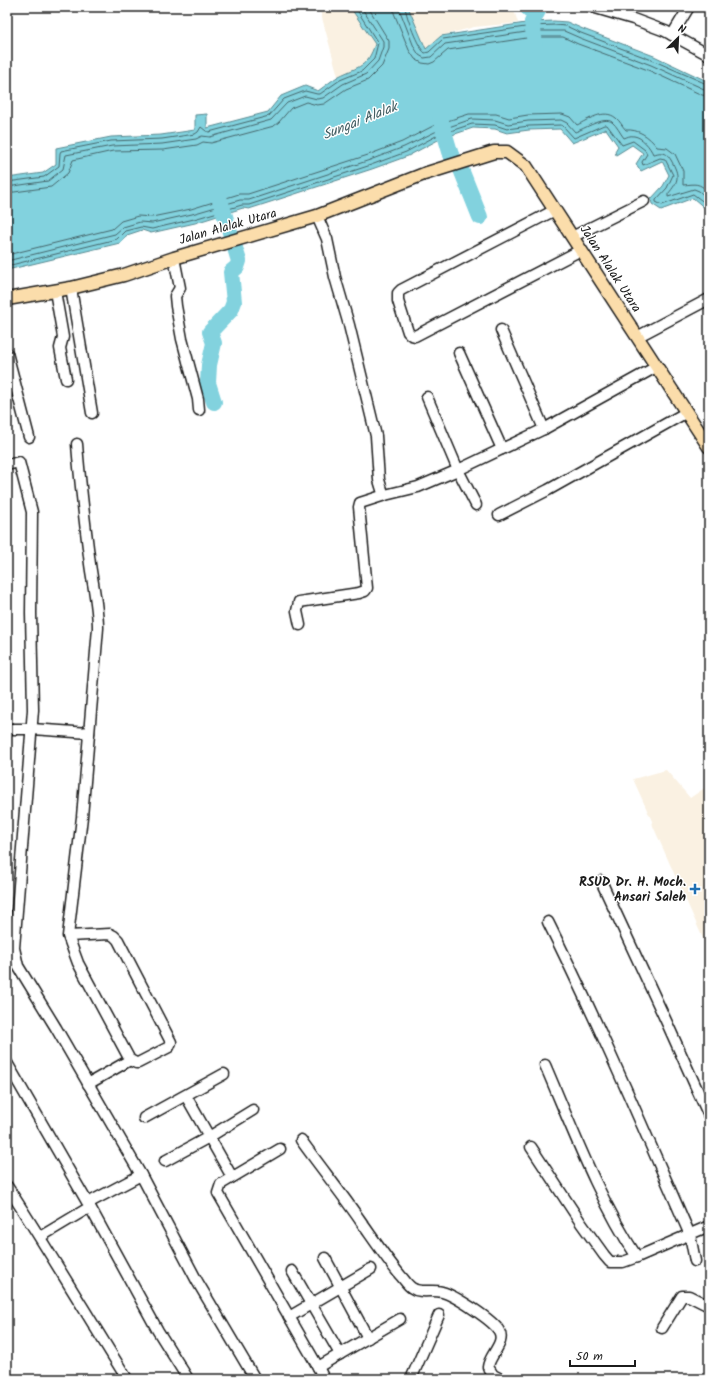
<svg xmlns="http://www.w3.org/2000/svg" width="716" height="1386" font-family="Kalam,sans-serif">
<rect width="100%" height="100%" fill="#fff"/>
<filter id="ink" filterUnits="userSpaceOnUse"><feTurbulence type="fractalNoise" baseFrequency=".025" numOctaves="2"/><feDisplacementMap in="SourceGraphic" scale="8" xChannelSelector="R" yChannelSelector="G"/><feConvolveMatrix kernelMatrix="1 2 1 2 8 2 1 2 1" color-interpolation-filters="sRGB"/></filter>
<g filter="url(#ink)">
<!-- built -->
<g fill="#faf1e2">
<polygon points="319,7 513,7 518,23 474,27 441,36 426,50 422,43 338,76"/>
<polygon points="666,770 690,798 709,785 709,952 653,826 652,821 633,779"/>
</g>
<!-- water -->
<path fill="#82d2de" stroke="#598990" d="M350,7H408L426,49L441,36L532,22L554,21L567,22L583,29L654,56L709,82V210H707L693,198L661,210L652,204L651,199L663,186L669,175L662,161L641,171L636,164L643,153L632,145L616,155L615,151L618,146L606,129L572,143L560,129L529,130L507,133L495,129L473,128L440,139L408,156L372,169L249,209L243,208L195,223L151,233L142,230L127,235L120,243L7,270V178L43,173L56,164V148L111,137L161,135L195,130V115L207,114V128L268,112L281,96L305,86L318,91C325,86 332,80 339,76C359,66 367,68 375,44Z"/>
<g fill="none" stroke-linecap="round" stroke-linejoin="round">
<!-- shore -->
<g stroke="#45656a" stroke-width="1">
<polyline points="394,7 394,13 409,50 415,59 422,63 429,64 434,62 448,50 533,37 563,37 578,44 648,70 702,95 709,96"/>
<polyline points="400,7 400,11 414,47 419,55 424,58 431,57 445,44 533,31 564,31 580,38 651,65 704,89 709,90"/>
<path d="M405,7C406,16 418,48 425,53L429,52L443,39L532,26L554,25L566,26L581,33L652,60L709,85"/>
<polyline points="7,182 44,177 59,166 60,153 61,151 111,141 162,139 195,134 198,132 201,127 206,131 209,132 269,116 284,99 305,91 317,94 320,94 340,80 362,71 374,59 378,43 355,7"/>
<polyline points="7,187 48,181 63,169 66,155 112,146 162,144 196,139 202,136 210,137 271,120 287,103 305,96 317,99 323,98 343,84 366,74 378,61 383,47 383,41 361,7"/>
<polyline points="7,193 51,187 68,173 73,160 113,151 163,150 197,145 203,142 211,143 274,126 279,122 291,108 306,102 317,105 324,104 346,89 368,80 382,66 389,49 389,41 368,7"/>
<path d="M7,255L112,229L121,221L138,216L152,217L191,209L239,194H248L368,155L402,142L435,125L469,114H496L509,118L528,115L562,114L570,117L577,125C588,120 604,108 616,118C620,121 622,126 626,130C638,129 649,136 657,147L667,148L675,154L683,171V185C696,184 698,182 709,192"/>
<path d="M7,261L115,234L123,227L140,222L152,223L192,214L240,200H249L370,160L404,147L437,131L472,119L495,120L508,124L528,121L561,120L567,123L575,132C584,129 604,116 612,122C617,126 620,133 624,138C627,137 630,135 634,136C642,137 650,147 653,154C656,154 659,152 662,153C667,153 669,157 671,160C680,176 679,181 668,194V197L694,189L699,191L709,200"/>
<polyline points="7,266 117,239 125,231 141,227 152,229 194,219 242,205 249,205 371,165 406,152 438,135 472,124 495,125 507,129 529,126 561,125 563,126 574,138 604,125 607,125 622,145 633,141 645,150 647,154 642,162 643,165 660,158 665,159 673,175 667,188 656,200 656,202 662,205 693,194 709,206"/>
</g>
<!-- river -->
<g stroke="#82d2de" stroke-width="16">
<polyline points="527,7 530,10 538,11 532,22 535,44"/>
<polyline points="440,118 451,155 460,167 480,217"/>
<polyline points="214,402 208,383 209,365 214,343 210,332 231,310 234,302 231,272 237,267 239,261 218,194"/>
</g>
<defs>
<g id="minor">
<polyline points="592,7 633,19 665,31 709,55"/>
<polyline points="672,35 689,7"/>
<polyline points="555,210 401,290 398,293 398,301 408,332 411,335 415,336 581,250"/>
<polyline points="317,216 327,239 335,277 349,325 376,436 379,480 383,493 385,495"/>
<polyline points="572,237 644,201"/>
<polyline points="174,258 180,288 175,296 176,306 182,339 198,399 199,410"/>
<polyline points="71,288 92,413"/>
<polyline points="55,291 63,337 60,348 66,379"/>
<polyline points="501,330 544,429"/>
<polyline points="637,337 709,299"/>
<polyline points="7,353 29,437"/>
<polyline points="459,353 502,449"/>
<polyline points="427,397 458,470 476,505"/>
<polyline points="7,465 19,462 32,512 31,613 33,710 14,948 18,966 56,1028 141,1175 197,1281 255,1379"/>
<polyline points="499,515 548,490 687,412"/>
<polyline points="300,625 297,611 299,602 359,593 365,591 367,588 359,507 360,503 385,495 418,487 458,470 544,429 656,367"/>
<polyline points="7,729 32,729 89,733"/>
<polyline points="601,881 667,1023 709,1116"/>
<path d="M548,922C599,1024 644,1130 690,1235L695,1261"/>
<path d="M68,936L110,934L114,936L118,940L171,1042L169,1047L138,1063H136L130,1060L78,963L68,936L82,817L98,628C98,606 93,586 90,564C85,524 80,484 77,444"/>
<polyline points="7,1063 90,1207 40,1237"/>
<path d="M545,1065C573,1130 598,1198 637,1257"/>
<polyline points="88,1084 130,1060"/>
<polyline points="186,1096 232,1177"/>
<polyline points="144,1118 224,1074"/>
<path d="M301,1140C321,1168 343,1195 362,1223C374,1240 386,1258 400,1275C404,1279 407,1285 412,1288C420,1294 433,1289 442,1292C454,1295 493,1320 499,1331C506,1343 489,1355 488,1367L493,1375L501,1379"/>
<polyline points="531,1147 581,1223 604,1255 610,1262 623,1262 637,1257 709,1226"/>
<polyline points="280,1149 221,1184 218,1193 318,1367 324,1379"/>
<polyline points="165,1161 209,1137 253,1110"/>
<path d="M7,1186C48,1249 87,1315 127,1379"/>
<polyline points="88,1203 141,1175"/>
<polyline points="90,1207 158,1331 188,1379"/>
<polyline points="325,1258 368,1338"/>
<polyline points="292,1271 340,1354"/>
<polyline points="289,1317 371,1269"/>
<polyline points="662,1328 682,1296 689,1296 709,1306"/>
<polyline points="318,1367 400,1319"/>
<polyline points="411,1379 439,1315"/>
</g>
<polyline id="major" points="7,299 71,288 124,275 174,258 317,216 424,174 494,152 507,152 526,166 709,447"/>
</defs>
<!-- minor casing -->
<use href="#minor" stroke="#1c1c1c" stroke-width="13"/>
<!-- major casing -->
<use href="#major" stroke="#1c1c1c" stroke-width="15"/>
<!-- minor -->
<use href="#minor" stroke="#fff" stroke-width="10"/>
<!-- major -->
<use href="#major" stroke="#fbddab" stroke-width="12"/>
</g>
</g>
<!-- markers -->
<path fill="#1f6fb2" stroke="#fff" stroke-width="1.5" d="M693 883h4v4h4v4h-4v4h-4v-4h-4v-4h4z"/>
<g text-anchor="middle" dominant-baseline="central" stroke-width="3" stroke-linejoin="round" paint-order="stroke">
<!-- street labels -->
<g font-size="13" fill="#1c1c1c" stroke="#fff">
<text transform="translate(228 227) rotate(-16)">Jalan Alalak Utara</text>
<text transform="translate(610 269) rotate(57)">Jalan Alalak Utara</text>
</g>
<!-- poi labels -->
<g font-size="13" font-weight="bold" fill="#1c1c1c" stroke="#fff" text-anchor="end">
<text x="686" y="882">RSUD Dr. H. Moch.<tspan x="686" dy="15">Ansari Saleh</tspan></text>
</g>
<!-- water labels -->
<g font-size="14" font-style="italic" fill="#405c60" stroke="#fff">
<text transform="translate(360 121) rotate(-22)">Sungai Alalak</text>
</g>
</g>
<!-- margin -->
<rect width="716" height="1386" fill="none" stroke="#fff" stroke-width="24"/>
<rect x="12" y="12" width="692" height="1362" fill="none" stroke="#1c1c1c" stroke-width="1.5" filter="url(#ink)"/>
<!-- north arrow -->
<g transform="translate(678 38) rotate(24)" stroke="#ffffff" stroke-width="3" paint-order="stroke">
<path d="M0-3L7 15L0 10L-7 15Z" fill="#1c1c1c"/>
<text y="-6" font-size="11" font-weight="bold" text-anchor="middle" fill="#1c1c1c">N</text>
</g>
<!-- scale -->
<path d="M570 1360v6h65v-6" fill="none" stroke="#1c1c1c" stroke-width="2"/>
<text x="576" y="1360" font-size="12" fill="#1c1c1c" stroke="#ffffff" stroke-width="3" paint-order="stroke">50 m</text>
</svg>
